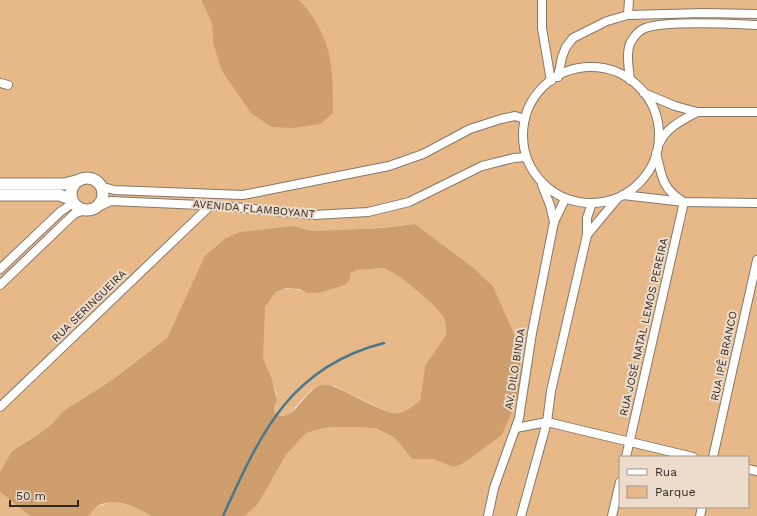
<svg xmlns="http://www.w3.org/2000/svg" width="757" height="516" font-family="'Work Sans',sans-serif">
<rect width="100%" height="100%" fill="#eddccc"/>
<!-- green -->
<g fill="#e8b988" fill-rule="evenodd">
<path d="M0,0H201L212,23L213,43L304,4L299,0H757V516H245L258,504L286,455L306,433L328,427L375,428L395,438L412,459H433L453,467L502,435L512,412L523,380L515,336L493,286L470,265L415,224L382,228L312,231L294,226L178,314L167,338L112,380L63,411L52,424L36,436L12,451L0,472ZM620,457H748V507H620Z"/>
<path d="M383,268C399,272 432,302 443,316C446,321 446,329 446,335L425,366L420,401L403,412L396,413L386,411L335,386L311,390L287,416L280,417L275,414C273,408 276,406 277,400C277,386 266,373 263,359C261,351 263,341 263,332C264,324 263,315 265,308C271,287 291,285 307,293L349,281L351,273L357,270Z"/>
<polygon points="0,492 30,516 0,516"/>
<polygon points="113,501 140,509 151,516 89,516 92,509"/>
</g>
<!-- forest -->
<g fill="#ce9f6c" fill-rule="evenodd">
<path d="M201,0H299C305,5 309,12 314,19C334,51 333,77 333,113L320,124L293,128L271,127L251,113L222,71L213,43L212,23Z"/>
<path d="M415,224L470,265L493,286L515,336L523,380L512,412L502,435L462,464L453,467L433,459H412L395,438L375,428L328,427L306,433L286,455L258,504L245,516H151C133,504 101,492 89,516H30L0,492V472L12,451L36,436L52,424L63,411L112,380L167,338L205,256L226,238L240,232L294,226L312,231L382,228ZM383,268C399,273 432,302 443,316C446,321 446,329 446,335L425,366L420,401C415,404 408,410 402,412C386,419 346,387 326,385C306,383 295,426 275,414L274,409L277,400L272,380L263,358L265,307L276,292L286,288L299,289L307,293H318L345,285L349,281L351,273L357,270Z"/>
</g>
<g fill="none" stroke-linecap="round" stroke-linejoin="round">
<!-- stream -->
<path stroke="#47788d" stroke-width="2.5" d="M223,516C260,435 289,367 384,343"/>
<defs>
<g id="street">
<polyline points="542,0 542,28 551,81"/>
<polyline points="628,15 629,0"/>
<circle cx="591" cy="135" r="68"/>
<polyline points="558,77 562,57 566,47 573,38 607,21 628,15 704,13 757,14"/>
<path d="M630,80C629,68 625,50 632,40C634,37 639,31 643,29C661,20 733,24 757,25"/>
<polyline points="0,83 8,85"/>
<polyline points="644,93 675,106 697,112 757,112"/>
<path d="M660,142C667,127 683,120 697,112"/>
<path d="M656,153C662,175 661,187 681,200"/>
<polyline points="542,185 550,205 554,222"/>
<polyline points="100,186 114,190 243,195 389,166 423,154 470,129 501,119 515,116 525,119"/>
<polyline points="623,195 684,202 757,203"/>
<polyline points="93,209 111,201 223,206 314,215 368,212 409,202 482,166 514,158 526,157"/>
<polyline points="587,235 617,199"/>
<polyline points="0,269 60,212 73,203"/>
<polyline points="0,285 74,214 84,210"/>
<polyline points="0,407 211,205"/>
<polyline points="516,428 547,422 693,457"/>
<polyline points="626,457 684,202"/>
<polyline points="713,457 757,260"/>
<polyline points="748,469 757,471"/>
<polyline points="488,516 494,488 519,418 532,333 554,222 565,199"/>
<polyline points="521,516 547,422 551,391 587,235 587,218 592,203"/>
<polyline points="612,516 620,482"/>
<polyline points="700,516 702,507"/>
</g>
<g id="secondary">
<circle cx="87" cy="194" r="16"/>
<polyline points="0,184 64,184 80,180"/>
<polyline points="0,195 59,195 71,199"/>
</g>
</defs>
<!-- street casing -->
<use href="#street" stroke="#867768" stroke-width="10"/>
<!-- secondary casing -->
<use href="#secondary" stroke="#867768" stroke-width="13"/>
<!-- street -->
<use href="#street" stroke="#fff" stroke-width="8"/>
<!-- secondary -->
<use href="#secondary" stroke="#fff" stroke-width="11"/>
</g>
<g text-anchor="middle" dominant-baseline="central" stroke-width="4" stroke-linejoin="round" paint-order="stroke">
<!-- street labels -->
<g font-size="11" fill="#312a24" stroke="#eddccc">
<text transform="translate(254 209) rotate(5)">AVENIDA FLAMBOYANT</text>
<text transform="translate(89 306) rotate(-44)">RUA SERINGUEIRA</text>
<text transform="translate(644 327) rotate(-77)">RUA JOSÉ NATAL LEMOS PEREIRA</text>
<text transform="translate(724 356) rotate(-78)">RUA IPÊ BRANCO</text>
<text transform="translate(515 369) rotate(-81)">AV. DILO BINDA</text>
</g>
</g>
<!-- legend -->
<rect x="619" y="456" width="130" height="52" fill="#eddccc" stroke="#a29589"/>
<rect x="627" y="469" width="20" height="6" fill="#ffffff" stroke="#a29589"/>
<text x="655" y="476" font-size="12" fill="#312a24">Rua</text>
<rect x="627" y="486" width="20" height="12" fill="#e8b988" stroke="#a29589"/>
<text x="655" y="496" font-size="12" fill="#312a24">Parque</text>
<!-- scale -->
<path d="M10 500v6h68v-6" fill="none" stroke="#312a24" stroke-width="2"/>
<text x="16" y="500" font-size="12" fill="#312a24" stroke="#eddccc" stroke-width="3" paint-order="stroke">50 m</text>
</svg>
